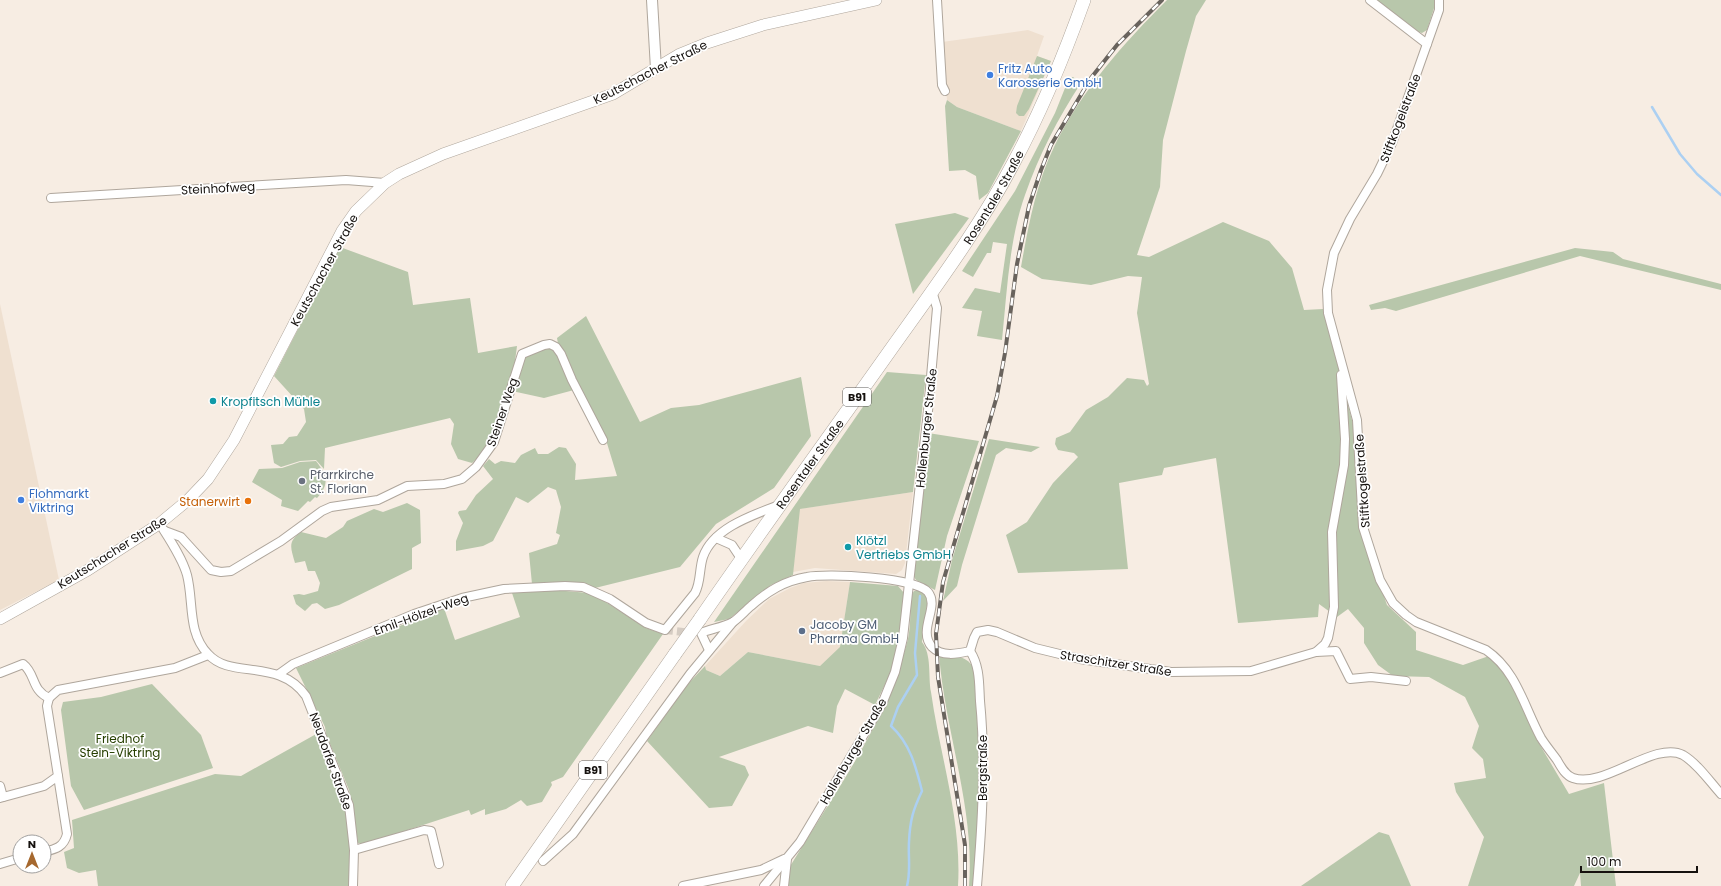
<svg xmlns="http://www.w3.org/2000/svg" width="1721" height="886" font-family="Poppins,sans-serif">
<rect width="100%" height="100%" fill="#f7ede3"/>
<!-- built -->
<g fill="#efe0d0">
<polygon points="1028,30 1044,36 1037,56 1051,61 1021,131 957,107 947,100 942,42"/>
<polygon points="0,304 59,580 0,610"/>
<polygon points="913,492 905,563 902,570 896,574 815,568 793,572 799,509"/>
<polygon points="826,581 850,582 840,648 820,666 748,652 720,676 706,670 705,666 746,621 769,599 790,588 804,583"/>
</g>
<!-- green -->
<g fill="#b8c7ab">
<path d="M1167,0H1206L1196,16L1186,51L1163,140L1160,187L1137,255L1149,257L1223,222L1269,241L1292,268L1304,310L1323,309L1353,424L1360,526L1387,605L1416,632V650L1463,665L1489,656L1509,677L1537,740L1569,794L1604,783L1616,886H1581L1580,873L1574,886H1468L1484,837L1456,792L1454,783L1486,778L1483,759L1472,748L1479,726L1465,697L1429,677L1393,676L1378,665L1364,643V628L1348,609L1337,617L1319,604L1318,617L1238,623L1216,458L1164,468L1162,475L1119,483L1128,569L1018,573L1006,535L1027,522L1053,483L1078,457L1074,453L1058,450L1055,444L1056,438L1070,432L1086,410L1108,397L1127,378L1144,380L1147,386L1149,384L1137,313L1142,277L1128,276L1091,285L1042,279L1021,267C1028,227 1036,184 1054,147C1081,91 1123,44 1167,0Z"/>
<polygon points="1376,0 1436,0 1436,2 1427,30 1422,33 1416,31"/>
<polygon points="1037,56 1051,61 1029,109 1024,116 1019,116 1016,113 1017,106"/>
<path d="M1073,77L1081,83C1058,118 1039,155 1025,195C1009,240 1007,292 1002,340L977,336L982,311L962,308L975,288L1000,293L1007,244L993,242L991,253H987L973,277L962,271L1015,191L1055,113L1069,78Z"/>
<polygon points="947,100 957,107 1021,131 988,193 979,200 976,176 965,170 949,171 945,106"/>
<polygon points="955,213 969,218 913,294 895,224"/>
<polygon points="340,247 408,272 413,305 470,298 478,353 517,346 514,369 503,398 490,440 481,455 472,463 458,459 451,444 454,424 450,418 325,448 324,469 316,460 300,461 281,467 274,463 271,445 283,444 289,437 297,436 306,422 304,409 274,376"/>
<polygon points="1575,248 1613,252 1623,259 1721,284 1721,290 1580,256 1396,311 1385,308 1371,310 1369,305"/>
<polygon points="586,316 640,422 671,408 699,405 801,377 811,436 774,488 716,524 680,567 595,588 532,584 529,553 557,544 560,535 556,533 561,507 556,490 548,487 528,503 516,497 493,541 483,546 456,551 456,541 463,523 458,513 459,511 466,510 476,495 493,479 483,466 489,459 495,464 501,461 515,463 521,455 535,448 538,454 548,454 559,447 566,448 576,464 575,480 617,476 606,440 558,344 557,338"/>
<polygon points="545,348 552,348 559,355 574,390 544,398 512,391 521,363 527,356"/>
<polygon points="887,372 926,375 913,492 800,509 793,575 771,585 729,619 714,622"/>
<polygon points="928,433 979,441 947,536 935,590 916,580 913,575"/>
<polygon points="989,439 1040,447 1031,452 1006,448 996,455 962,565 957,586 943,601 952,560"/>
<path d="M316,461C327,475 330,484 317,498L315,497L310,502L308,501L298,511L281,506L282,500L252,482L259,469L282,468L300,462Z"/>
<path d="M407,503L420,510L421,543L412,548V569L339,605L325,609L317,603L312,604L305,611L296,604L293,595L299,594L304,595L318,591L320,583L315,571H308L305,561L295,563C291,548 287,542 301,532L326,538L343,527L347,521L374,509L383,512Z"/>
<polygon points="850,582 898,586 904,593 900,637 892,670 875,705 845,689 837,706 833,733 808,726 719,757 745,766 749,775 732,806 709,808 647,741 686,686 705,666 706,670 720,676 748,652 820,666 840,647"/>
<polygon points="554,590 589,593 604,601 646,628 663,634 563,777 551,782 552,785 542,802 527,806 521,800 506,809 485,815 485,809 471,815 469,810 368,843 358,843 353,809 349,790 326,734 325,727 296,668 444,608 455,640 520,617 512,593"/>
<path d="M919,590L924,592L928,598L922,642C932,655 928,676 931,692C940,756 962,821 958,886H789V868C833,795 887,723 908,639C911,625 910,610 911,596L914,591Z"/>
<path d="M939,654C955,657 968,654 975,671L981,779L974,886H969C975,808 945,732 939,654Z"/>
<polygon points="152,684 201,735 213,768 84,810 71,786 61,710 63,702 101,697"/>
<polygon points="318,733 342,791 349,823 350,886 98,886 96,870 79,873 67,868 64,852 74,848 72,820 215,774 241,776"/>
<polygon points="1379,832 1389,835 1411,886 1301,886"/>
</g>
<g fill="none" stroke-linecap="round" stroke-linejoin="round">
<!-- stream -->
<g stroke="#acd0f2" stroke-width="2.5">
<polyline points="1652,107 1680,154 1697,174 1721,195"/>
<path d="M907,886C911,871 908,857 909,842C910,820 913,810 922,791C916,767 910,743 891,726L898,707L917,675L915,653L920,596"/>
</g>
<!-- minor-tunnel -->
<polyline stroke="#d5ccc3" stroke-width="8" stroke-dasharray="8 4" stroke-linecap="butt" points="665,630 692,633"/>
<defs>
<g id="minor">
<polyline points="937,0 942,85 945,91"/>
<polyline points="1370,0 1427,44"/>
<path d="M1439,0V10L1392,143L1377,174L1350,219L1334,253L1327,290L1328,313L1357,420L1363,527L1380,580L1393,603L1406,615L1416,622L1486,650C1517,671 1524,707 1541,738C1546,746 1552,753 1557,760C1561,767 1565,775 1573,778C1604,789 1655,740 1683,755C1698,764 1710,782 1721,794"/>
<polyline points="51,198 346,180 385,183"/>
<path d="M163,529C172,543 183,560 187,575C194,602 187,632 208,654C231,680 278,657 306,696L349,805L354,850L353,886"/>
<polyline points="165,531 181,537 211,570 221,572 231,571 281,541 322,511 331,507 378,500 407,486 444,484 462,479 476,467 494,442 522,354 544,345 550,344 556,347 561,354 572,380 603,440"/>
<polyline points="716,538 732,545 742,560"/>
<path d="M709,650L701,633C711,629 723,627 733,622C739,618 745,611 751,606C768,591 784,581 807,577C826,573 916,577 928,592C940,607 917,630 932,647C942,657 957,654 970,651L974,638L977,632L988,630L997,632L1035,648L1080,659L1171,672L1251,671L1316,652L1325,644L1328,638L1334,607L1332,532L1344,465L1345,439L1341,375"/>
<path d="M970,651C980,666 979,684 980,701C986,762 982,825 977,886"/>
<polyline points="1316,652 1336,651 1350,679 1371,677 1406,681"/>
<path d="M0,673L23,664C36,674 31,690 49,698"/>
<path d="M279,674L293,664L414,614L462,598L504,589L565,586L583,587L610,599L646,623L665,630L695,593C701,582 699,569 703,557C713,528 753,515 779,505"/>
<polyline points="49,698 58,690 175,668 208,655"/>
<polyline points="0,786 3,797"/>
<polyline points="0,798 44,786 58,776 47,706 49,698"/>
<polyline points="354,850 424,830 431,831 439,864"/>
<path d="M44,852C56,849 64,847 67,834L58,776"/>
<polyline points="543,861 573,834 690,674 733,622"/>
<polyline points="0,864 20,858"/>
<polyline points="683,886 761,870 784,859"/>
<polyline points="764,886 800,842 882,704 895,672 903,638 928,411 937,308 932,291"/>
<polyline points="784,886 787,859"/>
</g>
<polyline id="tertiary" points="652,0 656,69"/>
<polyline id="secondary" points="0,619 88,570 159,524 188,500 208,479 234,440 342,231 356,211 385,183 399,174 443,154 613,94 680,54 707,43 763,25 876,0"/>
<g id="primary">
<path id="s1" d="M700,619C762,529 826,441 889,352C933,290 979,229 1014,162C1042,110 1064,56 1084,0"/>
<polyline points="512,886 675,654"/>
</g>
</defs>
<!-- minor casing -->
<use href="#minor" stroke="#afa69c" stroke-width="10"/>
<!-- tertiary casing -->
<use href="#tertiary" stroke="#afa69c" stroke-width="12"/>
<!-- secondary casing -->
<use href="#secondary" stroke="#afa69c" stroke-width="12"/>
<!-- primary casing -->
<use href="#primary" stroke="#afa69c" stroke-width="14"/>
<!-- minor -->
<use href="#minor" stroke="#fff" stroke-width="8"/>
<!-- tertiary -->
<use href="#tertiary" stroke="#fff" stroke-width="10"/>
<!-- secondary -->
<use href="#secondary" stroke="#fff" stroke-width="11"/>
<!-- primary -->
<use href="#primary" stroke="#fff" stroke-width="13"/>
<defs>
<polyline id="rail" points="965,886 965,845 938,677 936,634 943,582 997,396 1005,353 1017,264 1029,206 1041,170 1051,145 1091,78 1117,45 1162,0"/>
</defs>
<!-- rail casing -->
<use href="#rail" stroke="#69635d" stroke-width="4"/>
<!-- rail -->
<use href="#rail" stroke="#fff" stroke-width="2.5" stroke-dasharray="8" stroke-linecap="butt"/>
<defs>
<polyline id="primary-bridge" points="675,654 700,619"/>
</defs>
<!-- primary-bridge casing -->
<use href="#primary-bridge" stroke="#afa69c" stroke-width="14" stroke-linecap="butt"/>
<!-- primary-bridge -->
<use href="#primary-bridge" stroke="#fff" stroke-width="13"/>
</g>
<!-- markers -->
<g fill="#3f7fe0" stroke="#fff" stroke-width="1.5">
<circle cx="990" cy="75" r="4"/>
<circle cx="21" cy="500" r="4"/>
</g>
<g fill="#0f9aa8" stroke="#fff" stroke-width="1.5">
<circle cx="213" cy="401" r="4"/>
<circle cx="848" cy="547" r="4"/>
</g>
<circle fill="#6b7280" stroke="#fff" stroke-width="1.5" cx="302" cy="481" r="4"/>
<circle fill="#e8710a" stroke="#fff" stroke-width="1.5" cx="248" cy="501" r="4"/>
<circle fill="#5c6f8a" stroke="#fff" stroke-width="1.5" cx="802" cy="631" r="4"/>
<g text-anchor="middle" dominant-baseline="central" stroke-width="3.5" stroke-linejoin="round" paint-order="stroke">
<!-- shield labels -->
<g fill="#fff" stroke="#5b5856" stroke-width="1">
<rect x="843" y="388" width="28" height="18" rx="3"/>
<rect x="579" y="761" width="28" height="18" rx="3"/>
</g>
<g font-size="11" font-weight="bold" fill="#15110e">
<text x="857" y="397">B91</text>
<text x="593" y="770">B91</text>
</g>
<!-- shop labels -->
<g font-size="12" fill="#366cbe" stroke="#fff" text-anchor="start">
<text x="998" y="68">Fritz Auto<tspan x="998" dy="14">Karosserie GmbH</tspan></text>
<text x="29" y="493">Flohmarkt<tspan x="29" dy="14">Viktring</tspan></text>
</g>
<!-- street labels -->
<g font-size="12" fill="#15110e" stroke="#fff">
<text transform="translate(650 72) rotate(-27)">Keutschacher Straße</text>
<text transform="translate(1400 118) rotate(-69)">Stiftkogelstraße</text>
<text transform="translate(218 188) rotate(-3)">Steinhofweg</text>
<text stroke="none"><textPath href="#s1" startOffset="514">Rosentaler Straße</textPath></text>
<text transform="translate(324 270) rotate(-61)">Keutschacher Straße</text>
<text transform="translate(502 412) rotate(-71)">Steiner Weg</text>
<text transform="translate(926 428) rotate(-84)">Hollenburger Straße</text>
<text stroke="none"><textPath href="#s1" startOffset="190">Rosentaler Straße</textPath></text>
<text transform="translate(1362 481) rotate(-94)">Stiftkogelstraße</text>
<text transform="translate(112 552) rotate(-32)">Keutschacher Straße</text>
<text transform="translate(421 614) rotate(-20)">Emil-Hölzel-Weg</text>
<text transform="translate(1116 663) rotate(9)">Straschitzer Straße</text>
<text transform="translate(853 751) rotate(-60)">Hollenburger Straße</text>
<text transform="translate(331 761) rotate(70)">Neudorfer Straße</text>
<text transform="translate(982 768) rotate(-90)">Bergstraße</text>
</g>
<!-- culture labels -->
<g font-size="12" fill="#0d838f" stroke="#fff" text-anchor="start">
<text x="221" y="401">Kropfitsch Mühle</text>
<text x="856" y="540">Klötzl<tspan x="856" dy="14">Vertriebs GmbH</tspan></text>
</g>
<!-- worship labels -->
<g font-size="12" fill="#5b616d" stroke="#fff" text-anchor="start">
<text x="310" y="474">Pfarrkirche<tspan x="310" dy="14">St. Florian</tspan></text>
</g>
<!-- food labels -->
<g font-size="12" fill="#c56008" stroke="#fff" text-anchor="end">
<text x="240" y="501">Stanerwirt</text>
</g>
<!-- service labels -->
<g font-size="12" fill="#4e5e75" stroke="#fff" text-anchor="start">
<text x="810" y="624">Jacoby GM<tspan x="810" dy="14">Pharma GmbH</tspan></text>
</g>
<!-- park labels -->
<g font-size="12" fill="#263f00" stroke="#fff">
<text x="120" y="738">Friedhof<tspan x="120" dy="14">Stein-Viktring</tspan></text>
</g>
</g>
<!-- north arrow -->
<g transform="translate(32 854)"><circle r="19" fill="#ffffff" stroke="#a1a09f"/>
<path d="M0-3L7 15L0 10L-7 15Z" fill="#a6682e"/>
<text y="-6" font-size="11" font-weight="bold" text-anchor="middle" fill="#15110e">N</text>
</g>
<!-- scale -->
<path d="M1581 866v6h116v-6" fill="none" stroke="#15110e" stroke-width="2"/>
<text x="1587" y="866" font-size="12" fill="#15110e" stroke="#ffffff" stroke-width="3" paint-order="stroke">100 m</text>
</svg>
